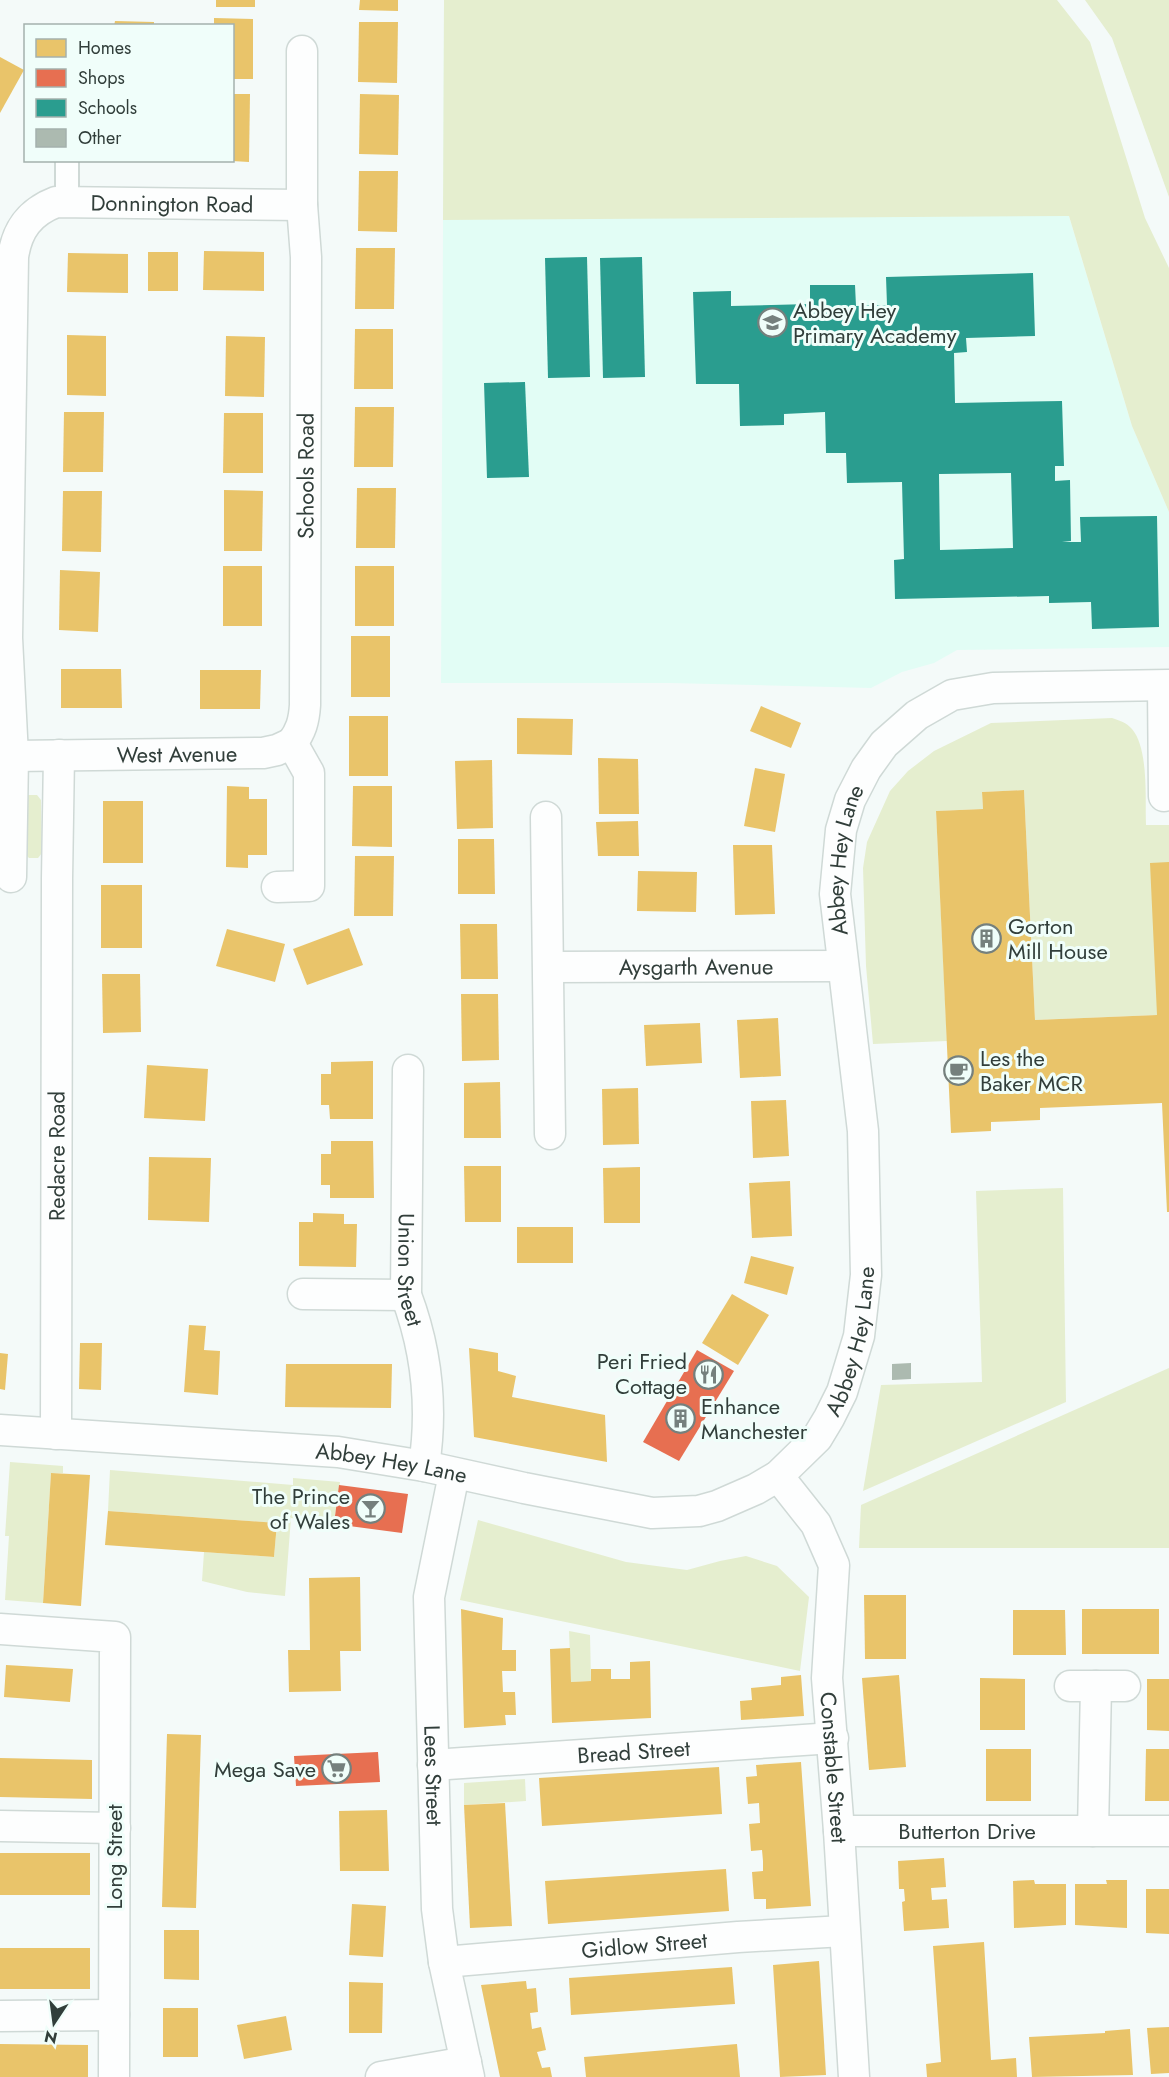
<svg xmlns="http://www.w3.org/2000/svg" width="1169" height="2077" font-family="Jost,sans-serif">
<rect width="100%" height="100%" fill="#f4faf9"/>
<!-- built -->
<polygon fill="#e2fdf5" points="444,0 1004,0 1132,426 1169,512 1169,647 957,650 934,663 902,672 871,688 670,683 441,683"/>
<!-- green -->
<g fill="#e5eecf">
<polygon points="444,0 1057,0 1090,42 1145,218 1169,268 1169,512 1132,426 1069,216 443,220"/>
<polygon points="1085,0 1169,0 1169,197 1112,38"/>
<path d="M1112,718C1120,721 1126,722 1132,729C1149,749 1145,800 1146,825H1169V862L1157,1015L1035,1020L1024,790L982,792L983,809L936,811L947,1041L873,1044L866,966L863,868L867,842L890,791L908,771L934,751L991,723Z"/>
<polygon points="28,795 37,795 41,800 42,853 38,858 29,858 24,853 24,802"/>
<polygon points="1063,1188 1066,1402 863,1491 881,1385 982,1382 976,1191"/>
<polygon points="1169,1368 1169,1548 859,1548 861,1505"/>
<polygon points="10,1462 63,1466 63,1473 51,1473 43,1603 5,1600 9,1536 5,1536"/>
<polygon points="110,1470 293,1485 293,1478 340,1482 334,1524 291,1518 285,1596 247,1592 202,1581 204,1552 274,1557 277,1523 108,1511"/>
<polygon points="478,1520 626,1562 687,1570 720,1561 746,1556 777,1566 809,1597 800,1671 460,1600"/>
<polygon points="569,1631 590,1635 591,1681 571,1682"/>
<polygon points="525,1779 526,1801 464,1805 464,1783"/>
</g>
<!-- homes -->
<g fill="#e9c46a">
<rect x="216" y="0" width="39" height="7"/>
<polygon points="360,0 398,0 398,11 359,10"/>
<polygon points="214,18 253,19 253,79 232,79 232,26 214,26"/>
<polygon points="115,21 154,22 154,26 114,26"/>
<polygon points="359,22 398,22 397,83 358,82"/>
<polygon points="0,57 24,70 0,113"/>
<polygon points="232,94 250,94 249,162 232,161"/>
<polygon points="360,94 399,95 398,155 359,154"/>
<polygon points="359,171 398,171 397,232 358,231"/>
<polygon points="356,248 395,248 394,309 355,309"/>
<polygon points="204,251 264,252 264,291 203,290"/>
<rect x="148" y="252" width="30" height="39"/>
<polygon points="68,253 128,254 128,293 67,292"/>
<polygon points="355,329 393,329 393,389 354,389"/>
<polygon points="67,335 106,336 106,396 67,395"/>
<polygon points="226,336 265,337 264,397 225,396"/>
<polygon points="355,407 394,407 393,467 354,467"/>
<polygon points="64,412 104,412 103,472 63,472"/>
<polygon points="224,413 263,413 263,473 223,473"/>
<polygon points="357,488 396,488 395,548 356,548"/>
<polygon points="224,490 263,491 262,551 224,551"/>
<polygon points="63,491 102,491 101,552 62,551"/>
<rect x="223" y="566" width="39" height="60"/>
<rect x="355" y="566" width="39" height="60"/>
<polygon points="60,570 100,572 98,632 59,630"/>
<rect x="351" y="636" width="39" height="61"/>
<polygon points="61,669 121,669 122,708 61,708"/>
<polygon points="200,670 261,670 260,709 200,709"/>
<polygon points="761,706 801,723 791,748 750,731"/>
<rect x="349" y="716" width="39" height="60"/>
<polygon points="517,718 573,719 572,755 517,754"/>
<polygon points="598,758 638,759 639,814 599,814"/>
<polygon points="492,760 493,828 457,829 455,761"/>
<polygon points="755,768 785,774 775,832 744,826"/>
<polygon points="227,786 249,787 249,799 267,799 267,855 248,855 248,868 226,867"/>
<polygon points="353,786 392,786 392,847 352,846"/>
<polygon points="1024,790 1035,1020 1157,1015 1150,863 1169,862 1169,1212 1167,1212 1162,1103 1040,1108 1040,1120 991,1122 991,1131 951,1133 936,811 983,809 982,792"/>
<rect x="103" y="801" width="40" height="62"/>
<polygon points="638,821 639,856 598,856 596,822"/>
<polygon points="458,839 494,839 495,894 458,894"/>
<polygon points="733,845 772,845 775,914 735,915"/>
<polygon points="355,856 394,856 393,916 354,916"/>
<polygon points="638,871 697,872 696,912 637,911"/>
<rect x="101" y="885" width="41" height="63"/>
<polygon points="460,924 497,924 498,979 461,979"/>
<polygon points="349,928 363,965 307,985 293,949"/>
<polygon points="227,929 285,944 275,982 216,966"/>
<polygon points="102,974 140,974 141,1032 103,1033"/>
<polygon points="461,994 498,994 499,1060 462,1061"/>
<polygon points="778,1018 781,1076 740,1078 737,1020"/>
<polygon points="700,1023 702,1063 646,1066 644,1025"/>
<polygon points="373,1061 373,1119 330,1119 329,1105 321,1105 321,1074 331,1074 331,1062"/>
<polygon points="147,1065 208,1069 205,1121 144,1118"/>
<polygon points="500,1082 501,1138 464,1138 464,1083"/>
<polygon points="638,1088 639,1144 603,1145 602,1089"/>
<polygon points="786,1100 789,1156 753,1158 751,1101"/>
<polygon points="331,1141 373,1141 374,1198 330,1198 330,1185 321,1185 321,1154 331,1154"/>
<polygon points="149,1157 211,1158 209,1222 148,1220"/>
<polygon points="464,1166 501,1166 501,1222 465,1222"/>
<polygon points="640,1167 640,1223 604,1223 603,1168"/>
<polygon points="790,1181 792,1236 752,1238 749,1183"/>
<polygon points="313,1213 344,1214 344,1224 357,1224 356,1267 299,1266 299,1222 313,1222"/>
<rect x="517" y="1227" width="56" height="36"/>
<polygon points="751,1256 794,1267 787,1295 744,1283"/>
<polygon points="732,1294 769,1315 738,1365 702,1343"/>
<polygon points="189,1325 206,1326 204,1350 220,1351 218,1395 184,1392"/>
<polygon points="80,1343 102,1343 101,1390 79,1389"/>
<polygon points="469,1348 498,1353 498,1371 516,1376 512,1397 605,1415 607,1462 474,1437"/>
<polygon points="0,1353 8,1354 5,1390 0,1389"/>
<polygon points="286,1364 392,1364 391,1408 285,1407"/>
<polygon points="51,1473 90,1475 81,1606 43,1603"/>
<polygon points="108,1511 277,1523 274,1557 105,1545"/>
<polygon points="360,1577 361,1651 340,1651 341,1691 289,1692 288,1650 310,1650 309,1578"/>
<polygon points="864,1595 906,1595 906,1659 865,1659"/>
<polygon points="461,1609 503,1618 502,1650 516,1650 516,1671 502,1671 503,1692 515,1692 516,1715 505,1715 506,1725 464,1728"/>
<rect x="1082" y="1609" width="77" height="45"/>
<polygon points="1013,1610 1065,1610 1066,1655 1013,1655"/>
<polygon points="570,1648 571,1682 591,1681 591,1669 611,1669 611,1679 630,1679 630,1662 650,1661 651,1718 552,1723 550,1649"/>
<polygon points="6,1665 73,1669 70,1702 4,1697"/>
<polygon points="801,1675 804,1716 741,1720 740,1701 752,1700 751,1688 781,1685 781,1677"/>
<polygon points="899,1675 906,1767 869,1770 862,1678"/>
<polygon points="980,1678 1025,1679 1025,1730 980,1730"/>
<polygon points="1147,1679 1169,1679 1169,1731 1147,1730"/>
<polygon points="167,1734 201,1735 196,1908 162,1907"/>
<rect x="986" y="1749" width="45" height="52"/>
<polygon points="1146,1749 1169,1749 1169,1801 1145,1801"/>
<polygon points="0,1758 92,1760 92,1799 0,1797"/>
<polygon points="801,1762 811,1906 766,1909 766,1899 754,1899 752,1872 763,1871 763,1861 762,1850 751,1851 749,1824 760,1823 759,1803 748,1804 746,1777 757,1776 756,1765"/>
<polygon points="719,1767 722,1814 542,1826 539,1778"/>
<polygon points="505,1803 512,1926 470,1928 464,1805"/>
<polygon points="387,1810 389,1871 340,1871 339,1811"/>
<rect x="0" y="1853" width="90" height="42"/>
<polygon points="944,1858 946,1887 931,1888 932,1900 947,1899 949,1928 904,1931 902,1902 905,1901 904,1889 899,1889 898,1861"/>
<polygon points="726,1869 729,1911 548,1924 545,1881"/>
<polygon points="1034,1880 1035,1884 1066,1884 1066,1925 1014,1928 1013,1881"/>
<polygon points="1106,1880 1127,1880 1127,1928 1075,1925 1075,1884 1107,1884"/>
<polygon points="1146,1889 1169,1889 1169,1934 1146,1933"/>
<polygon points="352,1904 386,1906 383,1957 349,1955"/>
<polygon points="164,1930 199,1930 199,1980 164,1979"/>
<polygon points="984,1942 991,2060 1016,2058 1017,2077 927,2077 926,2064 941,2062 933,1946"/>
<rect x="0" y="1948" width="90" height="41"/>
<polygon points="819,1961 826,2075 780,2077 773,1965"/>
<polygon points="732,1967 735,2004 571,2015 569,1978"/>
<polygon points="526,1981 527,1989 536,1988 538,2012 530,2013 532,2029 541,2027 546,2050 537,2052 542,2068 550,2067 552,2077 500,2077 481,1985"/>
<polygon points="349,1982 383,1983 382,2033 349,2033"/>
<rect x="163" y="2008" width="35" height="49"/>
<polygon points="286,2016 292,2050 244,2059 237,2025"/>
<polygon points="1169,2027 1169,2073 1151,2074 1147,2028"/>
<polygon points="1130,2029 1133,2075 1032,2077 1029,2037 1105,2033 1105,2031"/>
<polygon points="0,2044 88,2045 88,2077 0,2077"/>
<polygon points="737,2044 740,2077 586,2077 584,2057"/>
</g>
<!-- shops -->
<g fill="#e76f51">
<polygon points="697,1350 734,1371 679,1461 643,1442"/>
<polygon points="339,1485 408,1494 402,1533 334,1524"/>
<polygon points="378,1752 380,1782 296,1786 294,1756"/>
</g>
<!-- schools -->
<g fill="#2a9d8f" fill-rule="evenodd">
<polygon points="587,257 590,377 548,378 545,258"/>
<polygon points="642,257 645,377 603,378 600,258"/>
<path d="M1033,273L1035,336L966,338L967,352L954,353L955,403L1062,401L1064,466H1055V481L1070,480L1071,541L1062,542H1081L1080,517L1157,516L1159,627L1092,629L1091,602L1049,603V596L895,599L894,560L904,559L902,482L847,483L846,453H826L825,412L784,414V425L740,426L739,384H696L693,292L731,291V306L810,304V285H855L856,306L887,305L886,277ZM1011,473L1013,548L940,550L939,474Z"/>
<polygon points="525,382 529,477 487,478 484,383"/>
</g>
<!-- building -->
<polygon fill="#acbab0" points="911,1363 911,1379 892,1380 892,1364"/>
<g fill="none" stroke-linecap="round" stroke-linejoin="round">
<defs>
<polyline id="pedestrian" points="67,160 67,201"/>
<g id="minor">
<polyline points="1163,686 1164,796"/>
<path id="s1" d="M292,743C301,731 304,721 305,705L306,257L302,205V51"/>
<path id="s2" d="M13,756L263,753L277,750L292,743"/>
<polyline points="546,817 550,1134"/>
<path id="s3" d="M11,877L13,756L7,638L13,257C17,229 30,212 56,202L302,205"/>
<polyline points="277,887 309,886 309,773 292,743"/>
<path id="s4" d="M549,967L843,966"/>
<path id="s5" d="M408,1070L406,1295C427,1351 433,1407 424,1466"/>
<polyline points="303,1294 406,1295"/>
<path id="s6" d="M0,1430L338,1452L424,1466L524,1488L652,1513L699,1511L717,1506L756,1489L778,1476L817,1438L829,1418L842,1392L859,1336L866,1275L863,1131L835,894L841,830L850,800L866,769L884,744L917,715L952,695L993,688L1169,685"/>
<path id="s7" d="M56,1434L57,879L59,755"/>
<path id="s8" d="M454,1474L429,1597L437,1909L444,1962L469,2077"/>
<path id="s9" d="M778,1476L816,1524L834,1565L827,1678L839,1831L854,2077"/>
<polyline points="0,1629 115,1637 114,2077"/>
<polyline points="1070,1686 1125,1686"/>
<path id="s10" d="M433,1765L833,1738"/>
<polyline points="0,1826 115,1828"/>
<path id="s11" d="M839,1831H1169"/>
<polyline points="1093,1831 1096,1686"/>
<path id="s12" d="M444,1962L738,1937L844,1931"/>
<polyline points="0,2016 114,2015"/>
<polyline points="381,2077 466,2062"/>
</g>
</defs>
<!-- pedestrian casing -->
<use href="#pedestrian" stroke="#cfd9d6" stroke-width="26"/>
<!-- minor casing -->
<use href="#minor" stroke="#cfd9d6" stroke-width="33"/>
<!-- pedestrian -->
<use href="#pedestrian" stroke="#fdfefe" stroke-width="22"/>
<!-- minor -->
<use href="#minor" stroke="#fdfefe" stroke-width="30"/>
</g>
<!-- icons -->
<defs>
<symbol id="school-ring" viewBox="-11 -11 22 22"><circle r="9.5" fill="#f0fefa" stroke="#75807d" stroke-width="1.5"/><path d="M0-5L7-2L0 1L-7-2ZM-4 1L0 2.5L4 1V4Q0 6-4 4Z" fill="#75807d"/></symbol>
<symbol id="building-ring" viewBox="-11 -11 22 22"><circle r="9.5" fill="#f0fefa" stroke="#75807d" stroke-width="1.5"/><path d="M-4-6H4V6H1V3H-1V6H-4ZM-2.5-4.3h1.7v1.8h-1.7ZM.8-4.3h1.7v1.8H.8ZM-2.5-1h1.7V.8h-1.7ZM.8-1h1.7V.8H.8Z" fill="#75807d"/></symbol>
<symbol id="cafe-ring" viewBox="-11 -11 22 22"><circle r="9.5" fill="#f0fefa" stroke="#75807d" stroke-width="1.5"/><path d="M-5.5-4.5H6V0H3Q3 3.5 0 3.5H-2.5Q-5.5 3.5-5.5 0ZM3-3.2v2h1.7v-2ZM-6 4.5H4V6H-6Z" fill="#75807d"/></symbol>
<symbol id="restaurant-ring" viewBox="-11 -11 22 22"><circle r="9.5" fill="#f0fefa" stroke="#75807d" stroke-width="1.5"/><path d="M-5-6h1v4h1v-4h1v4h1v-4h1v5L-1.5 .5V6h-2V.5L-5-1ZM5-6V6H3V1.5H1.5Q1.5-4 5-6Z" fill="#75807d"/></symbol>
<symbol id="bar-ring" viewBox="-11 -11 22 22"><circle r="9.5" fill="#f0fefa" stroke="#75807d" stroke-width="1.5"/><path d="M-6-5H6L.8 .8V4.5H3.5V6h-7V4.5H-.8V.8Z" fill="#75807d"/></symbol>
<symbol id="supermarket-ring" viewBox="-11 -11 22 22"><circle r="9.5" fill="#f0fefa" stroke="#75807d" stroke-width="1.5"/><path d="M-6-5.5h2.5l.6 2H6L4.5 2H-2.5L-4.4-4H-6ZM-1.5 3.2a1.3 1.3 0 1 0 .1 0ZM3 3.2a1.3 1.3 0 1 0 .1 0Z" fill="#75807d"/></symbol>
</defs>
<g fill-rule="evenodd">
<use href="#school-ring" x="756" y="306" width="33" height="33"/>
<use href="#building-ring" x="970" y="922" width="33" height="33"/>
<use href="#cafe-ring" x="942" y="1054" width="33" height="33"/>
<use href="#restaurant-ring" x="692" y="1358" width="33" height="33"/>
<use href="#building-ring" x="664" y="1402" width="33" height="33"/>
<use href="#bar-ring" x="354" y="1492" width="33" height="33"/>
<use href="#supermarket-ring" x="320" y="1752" width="33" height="33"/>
</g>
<g text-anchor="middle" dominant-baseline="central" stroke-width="6" stroke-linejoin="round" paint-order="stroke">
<!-- street labels -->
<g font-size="22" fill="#313e3a" stroke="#f0fefa">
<text stroke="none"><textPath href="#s3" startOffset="810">Donnington Road</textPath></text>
<text stroke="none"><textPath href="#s1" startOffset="270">Schools Road</textPath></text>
<text stroke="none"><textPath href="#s2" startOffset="164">West Avenue</textPath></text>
<text stroke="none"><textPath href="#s6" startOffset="1437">Abbey Hey Lane</textPath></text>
<text stroke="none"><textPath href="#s4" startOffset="147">Aysgarth Avenue</textPath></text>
<text stroke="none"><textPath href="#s7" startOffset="278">Redacre Road</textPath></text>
<text stroke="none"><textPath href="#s5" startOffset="200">Union Street</textPath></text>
<text stroke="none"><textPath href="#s6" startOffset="951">Abbey Hey Lane</textPath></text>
<text stroke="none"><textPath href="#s6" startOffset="393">Abbey Hey Lane</textPath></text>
<text stroke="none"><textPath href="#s10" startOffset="201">Bread Street</textPath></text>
<text stroke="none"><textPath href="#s9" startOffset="309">Constable Street</textPath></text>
<text stroke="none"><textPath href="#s8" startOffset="304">Lees Street</textPath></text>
<text stroke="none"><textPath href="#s11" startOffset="128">Butterton Drive</textPath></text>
<text transform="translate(114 1857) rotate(-90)">Long Street</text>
<text stroke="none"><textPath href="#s12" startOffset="201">Gidlow Street</textPath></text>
</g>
<!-- poi labels -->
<g font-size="22" fill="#313e3a" stroke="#f0fefa" text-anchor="start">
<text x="793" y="310">Abbey Hey<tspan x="793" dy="25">Primary Academy</tspan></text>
<text x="1008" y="926">Gorton<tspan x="1008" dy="25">Mill House</tspan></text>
<text x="980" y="1058">Les the<tspan x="980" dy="25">Baker MCR</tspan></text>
<text x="687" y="1361" text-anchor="end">Peri Fried<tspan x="687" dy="25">Cottage</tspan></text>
<text x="701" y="1406">Enhance<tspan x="701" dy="25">Manchester</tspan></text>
<text x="350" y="1496" text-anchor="end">The Prince<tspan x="350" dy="25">of Wales</tspan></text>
<text x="316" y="1769" text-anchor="end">Mega Save</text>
</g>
</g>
<!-- legend -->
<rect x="24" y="24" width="210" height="138" fill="#f0fefa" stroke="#a4b1ad" stroke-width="1.5"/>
<rect x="36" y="39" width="30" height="18" fill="#e9c46a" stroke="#a4b1ad" stroke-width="1.5"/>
<text x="78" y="54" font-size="18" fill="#313e3a">Homes</text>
<rect x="36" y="69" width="30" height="18" fill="#e76f51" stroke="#a4b1ad" stroke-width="1.5"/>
<text x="78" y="84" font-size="18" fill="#313e3a">Shops</text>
<rect x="36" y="99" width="30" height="18" fill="#2a9d8f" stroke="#a4b1ad" stroke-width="1.5"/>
<text x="78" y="114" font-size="18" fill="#313e3a">Schools</text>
<rect x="36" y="129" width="30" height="18" fill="#acbab0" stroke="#a4b1ad" stroke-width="1.5"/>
<text x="78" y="144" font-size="18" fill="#313e3a">Other</text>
<!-- north arrow -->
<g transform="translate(54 2023) rotate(193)" stroke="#f0fefa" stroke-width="4.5" paint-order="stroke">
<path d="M0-4.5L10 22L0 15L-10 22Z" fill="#313e3a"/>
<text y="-9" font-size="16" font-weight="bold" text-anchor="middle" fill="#313e3a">N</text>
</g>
</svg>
